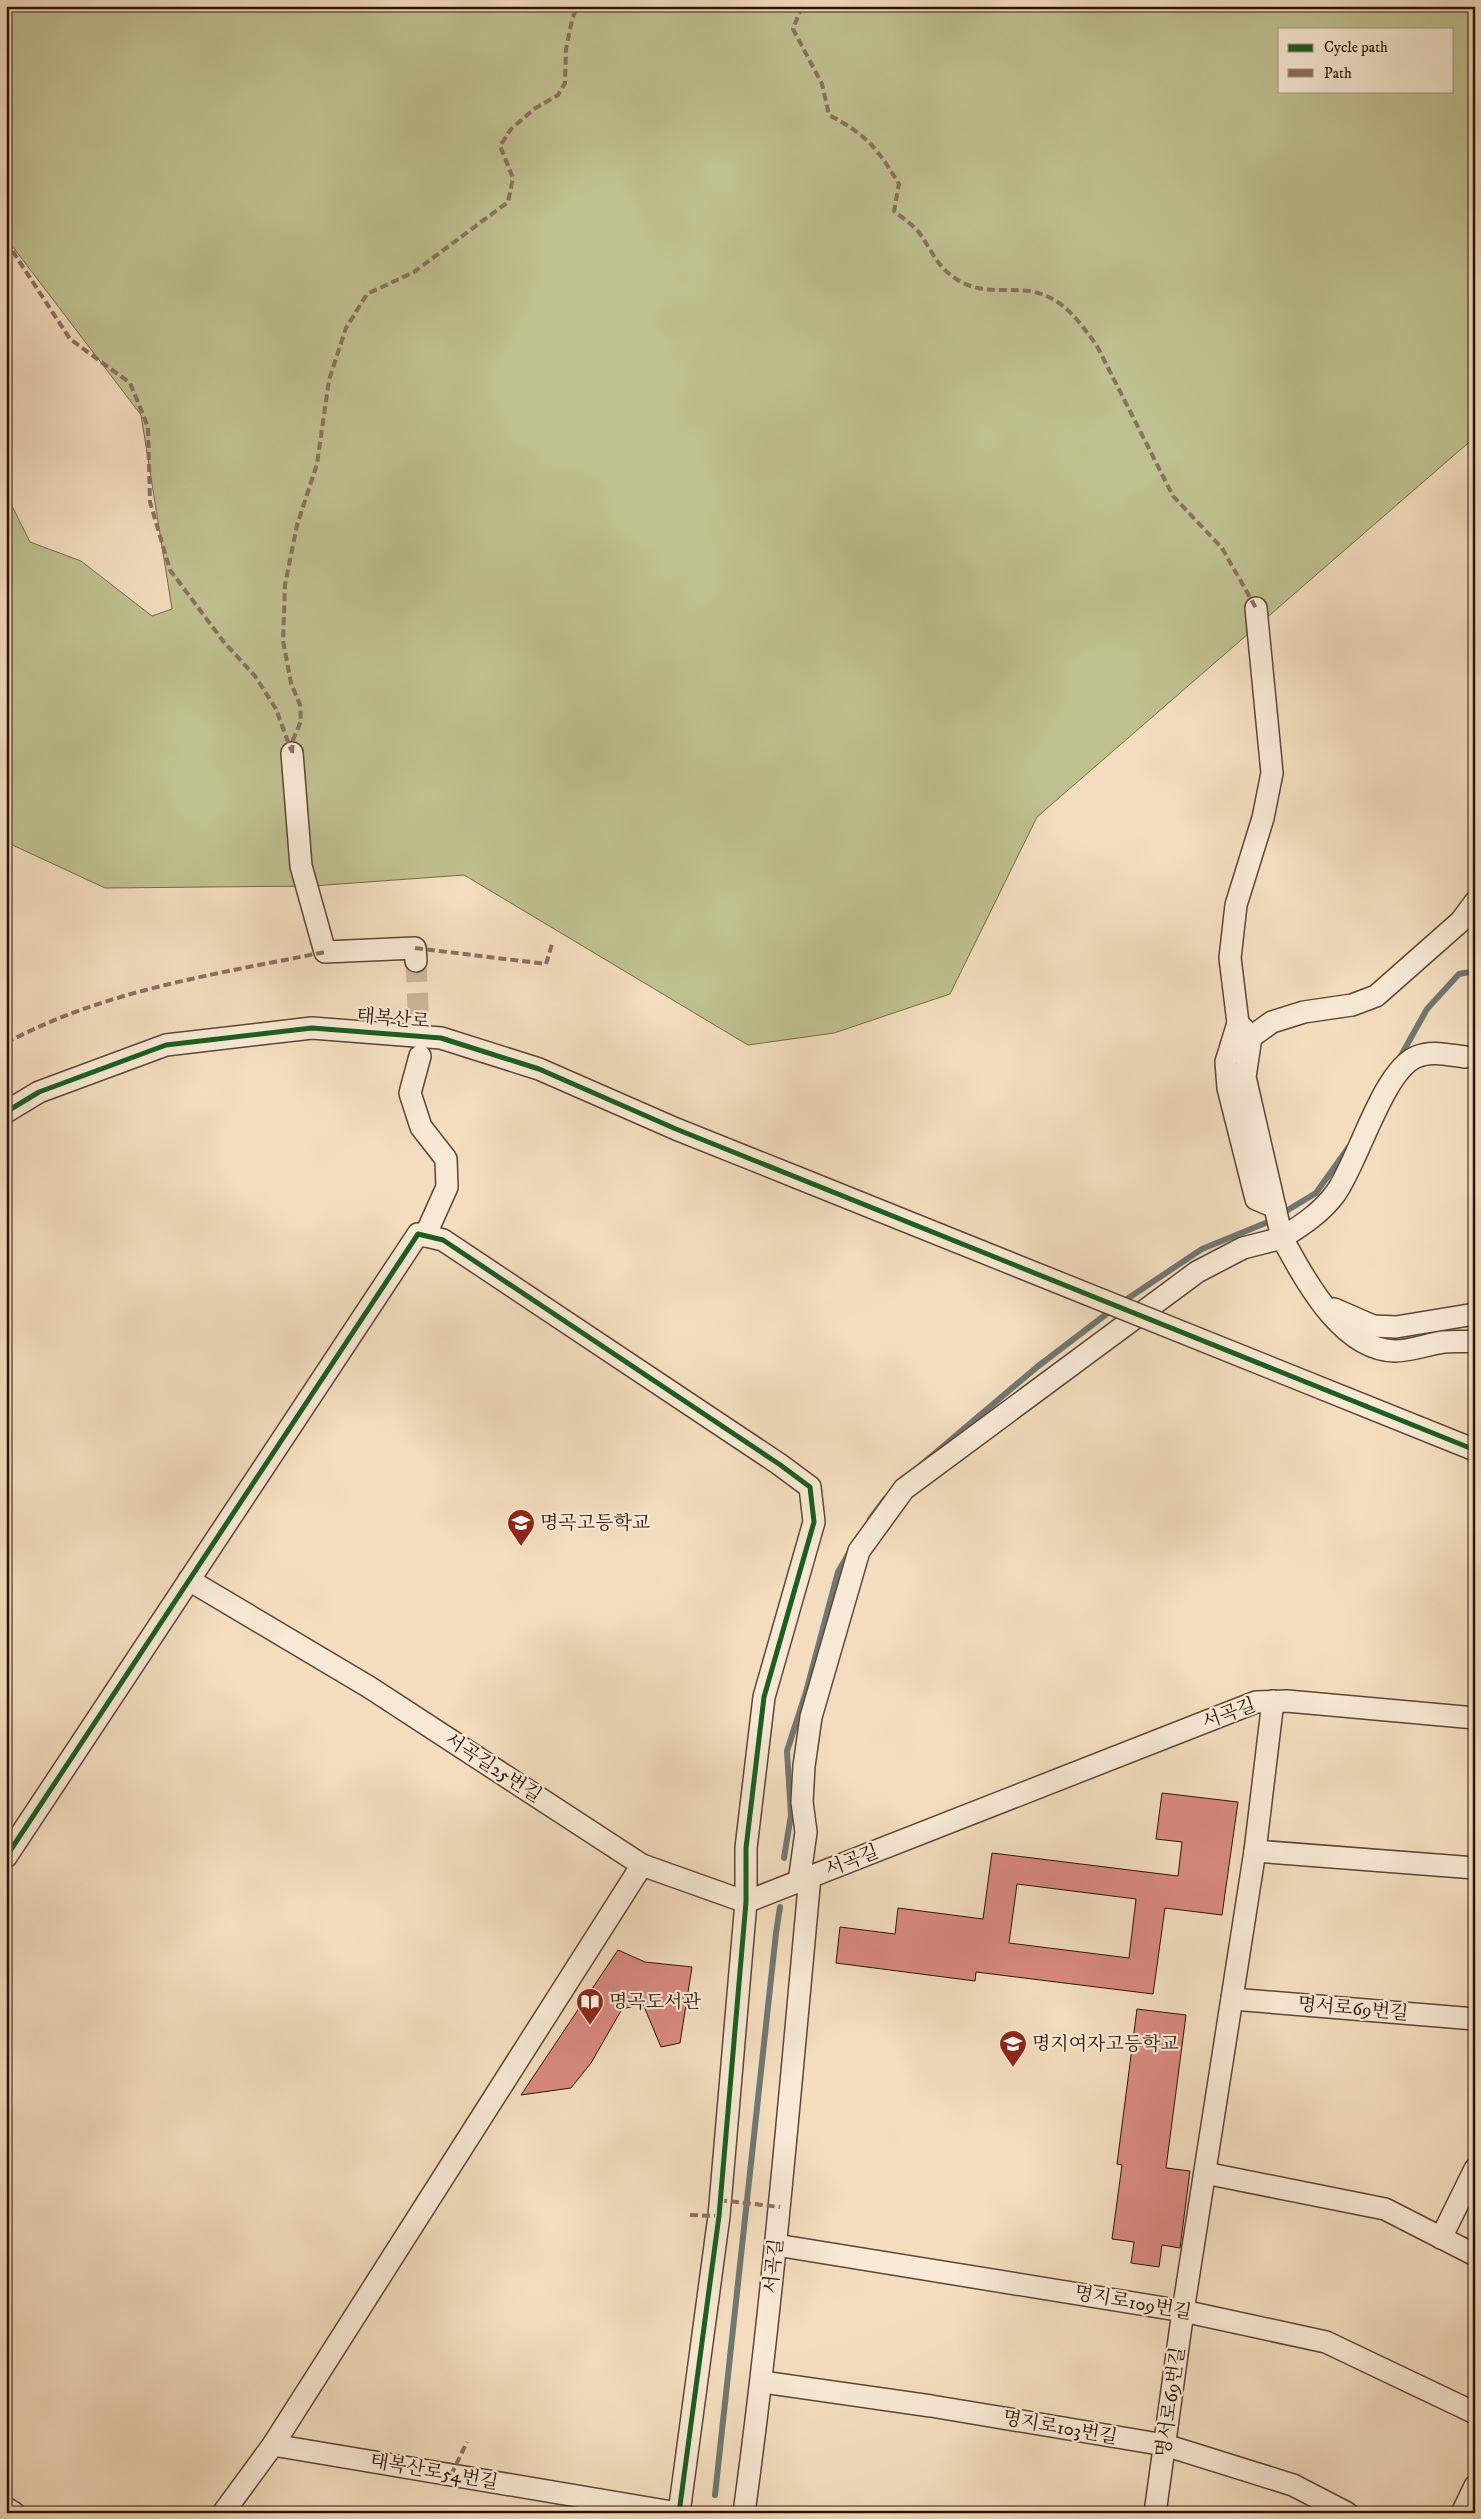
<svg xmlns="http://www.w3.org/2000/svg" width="1481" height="2519" font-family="'IM FELL DW Pica','Noto Serif KR',serif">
<rect width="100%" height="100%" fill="#f3ddbe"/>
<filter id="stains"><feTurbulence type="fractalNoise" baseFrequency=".004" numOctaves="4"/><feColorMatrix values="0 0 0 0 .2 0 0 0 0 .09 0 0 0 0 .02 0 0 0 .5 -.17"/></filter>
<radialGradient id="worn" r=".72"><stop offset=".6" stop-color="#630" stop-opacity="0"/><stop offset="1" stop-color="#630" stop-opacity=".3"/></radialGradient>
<!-- green -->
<path fill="#bfc08f" stroke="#76694a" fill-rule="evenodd" d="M6,6H1475V437L1037,817L950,994L834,1033L748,1045L464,875L312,886L105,888L6,842V499L10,502L30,542L81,561L152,616L172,609L141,415L6,238ZM1280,29H1452V91H1280Z"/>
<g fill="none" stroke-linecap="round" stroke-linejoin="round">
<!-- stream -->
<g stroke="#717773" stroke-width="6">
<polyline points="1398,1061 1427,1009 1459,974 1475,971"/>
<polyline points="1121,1303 1202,1249 1268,1222 1316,1193 1348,1148"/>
<polyline points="921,1465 1037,1367 1113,1309"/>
<polyline points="870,1519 885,1499"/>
<polyline points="784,1858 791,1815 787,1751 806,1692 838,1572 849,1553"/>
<polyline points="715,2495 776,1933 780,1907"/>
</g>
</g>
<!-- building -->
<g fill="#d98980" stroke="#2c1206" fill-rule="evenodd">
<path d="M1162,1793L1238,1802L1222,1915L1165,1908L1153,1994L976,1972L975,1981L836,1963L840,1927L895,1934L898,1908L983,1919L992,1853L1178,1876L1182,1842L1156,1839ZM1017,1884L1136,1899L1129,1958L1009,1943Z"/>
<polygon points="618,1950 645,1962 692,1967 680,2043 661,2047 643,2004 622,2009 591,2063 571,2088 521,2095"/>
<polygon points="1137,2009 1186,2015 1166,2168 1190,2171 1180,2248 1162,2245 1159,2267 1131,2263 1134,2242 1112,2239 1122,2165 1117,2164"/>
</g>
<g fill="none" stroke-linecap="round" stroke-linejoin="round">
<!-- minor-tunnel -->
<polyline stroke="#cbb499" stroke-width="21" stroke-dasharray="21 11" stroke-linecap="butt" points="416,961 420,1053"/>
<defs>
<g id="minor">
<polyline points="292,753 301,866 325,952 415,948 416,961"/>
<polyline points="1238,1023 1226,1062 1228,1088 1256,1199 1275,1207"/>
<polyline points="1251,1037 1272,1022 1304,1012 1352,1005 1376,996 1461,921 1475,902"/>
<polyline points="420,1056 410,1093 421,1127 446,1159 447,1187 425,1236"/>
<path d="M1465,1057C1449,1055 1431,1050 1416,1057C1382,1072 1358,1163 1335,1194C1321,1213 1302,1225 1282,1238C1305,1279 1341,1350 1395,1351C1411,1351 1428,1344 1444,1342C1454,1341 1465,1342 1475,1341"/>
<polyline points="6,1112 39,1092 166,1045 312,1028 441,1038 539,1069 676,1129 796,1177"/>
<polyline points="1334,1309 1373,1326 1396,1327 1475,1314"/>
<polyline points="189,1580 369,1687 642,1865 746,1902 1256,1702 1287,1701 1475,1718"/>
<polyline points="1255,1851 1475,1868"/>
<polyline points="6,1857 418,1234 443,1240 779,1464 810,1487 814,1522 764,1697 746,1848 746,1902 719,2216 679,2513"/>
<polyline points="799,1882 806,1832 802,1802 804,1766 811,1717 859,1551 904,1489 1197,1272 1243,1248 1282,1238 1245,1077 1251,1037 1238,1023 1230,958 1236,905 1263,818 1272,773 1256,608"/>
<polyline points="1232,1999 1475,2019"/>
<polyline points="1205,2173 1385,2209 1475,2255"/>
<polyline points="1441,2238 1475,2169"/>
<polyline points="776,2245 1183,2311 1326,2342 1475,2413"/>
<polyline points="762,2382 931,2406 1165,2445 1293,2485 1347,2513"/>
<polyline points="273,2445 642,1865"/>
<polyline points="6,2508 14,2513"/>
<polyline points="223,2513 273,2445 678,2513"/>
<path d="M744,2513C773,2302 790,2089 810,1877"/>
<polyline points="1155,2513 1183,2311 1255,1851 1273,1701"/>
<polyline points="1462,2513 1475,2486"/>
</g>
</defs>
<!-- minor casing -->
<use href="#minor" stroke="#5e4534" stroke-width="24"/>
<!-- minor -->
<use href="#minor" stroke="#f7e9d5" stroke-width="21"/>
<defs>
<polyline id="minor-bridge" points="796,1177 1475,1450"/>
</defs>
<!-- minor-bridge casing -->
<use href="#minor-bridge" stroke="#5e4534" stroke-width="24" stroke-linecap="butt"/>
<!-- minor-bridge -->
<use href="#minor-bridge" stroke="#f7e9d5" stroke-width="21"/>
<!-- quiet -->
<g stroke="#8d6e63" stroke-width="4" stroke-dasharray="8 4" stroke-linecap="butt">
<path d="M802,6L793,29L822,84L829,115C867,135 877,148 899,184L894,211C902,218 914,225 920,234C935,255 936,267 961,282C984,294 1005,288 1029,291C1062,296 1079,321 1097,346L1173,496L1222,548L1256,608"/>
<polyline points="6,241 70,339 130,383 148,427 150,502 170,570 223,641 255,676 276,709 291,750"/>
<polyline points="292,753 293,740 301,721 300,705 291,683 283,641 285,585 297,525 317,464 329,380 346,328 367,294 414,272 508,202 513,178 500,146 511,129 534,109 558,95 565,83 566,49 572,20 577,6"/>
<polyline points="415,948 546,964 552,944"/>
<path d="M6,1043C104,990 217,974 325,952"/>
<polyline points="719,2200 780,2207"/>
<polyline points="690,2215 719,2216"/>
<polyline points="451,2475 467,2442"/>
</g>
<defs>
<g id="cycleway">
<polyline points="6,1112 39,1092 166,1045 312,1028 441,1038 539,1069 676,1129 1475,1450"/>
<polyline points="6,1857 418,1234 443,1240 779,1464 810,1487 814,1522 764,1697 746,1848 746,1902 719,2216 679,2513"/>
</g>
</defs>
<!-- cycleway casing -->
<use href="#cycleway" stroke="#f7e9d5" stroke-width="8"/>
<!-- cycleway -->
<use href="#cycleway" stroke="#1b5e20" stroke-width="5"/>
</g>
<!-- icons -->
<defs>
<symbol id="school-pin" viewBox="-11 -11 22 30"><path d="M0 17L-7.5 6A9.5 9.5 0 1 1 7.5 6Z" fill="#8f2418" stroke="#f7e9d5"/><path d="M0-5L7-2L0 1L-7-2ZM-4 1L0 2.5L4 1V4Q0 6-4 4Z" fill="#fff"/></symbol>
<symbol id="library-pin" viewBox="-11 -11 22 30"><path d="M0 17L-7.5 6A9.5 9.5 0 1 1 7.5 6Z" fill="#8f2418" stroke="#f7e9d5"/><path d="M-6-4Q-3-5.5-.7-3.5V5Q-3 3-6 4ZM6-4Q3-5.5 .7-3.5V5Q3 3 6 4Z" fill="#fff"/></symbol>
</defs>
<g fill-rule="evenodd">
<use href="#school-pin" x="505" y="1507" width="32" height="43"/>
<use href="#library-pin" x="574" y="1986" width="32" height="43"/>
<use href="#school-pin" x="997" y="2028" width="32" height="43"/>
</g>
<g text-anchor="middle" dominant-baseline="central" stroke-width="4.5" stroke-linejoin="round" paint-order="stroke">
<!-- street labels -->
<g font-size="19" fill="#2c1206" stroke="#f7e9d5">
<text transform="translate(393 1019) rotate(5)">태복산로</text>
<text transform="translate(1229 1714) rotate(-20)">서곡길</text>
<text transform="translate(493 1768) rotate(33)">서곡길25번길</text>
<text transform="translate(852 1861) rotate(-21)">서곡길</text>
<text transform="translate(1353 2009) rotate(5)">명서로69번길</text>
<text transform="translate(774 2266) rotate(-84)">서곡길</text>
<text transform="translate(1133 2303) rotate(10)">명지로109번길</text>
<text transform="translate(1171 2402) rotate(-82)">명서로69번길</text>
<text transform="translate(1060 2428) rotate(10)">명지로103번길</text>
<text transform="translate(434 2472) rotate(10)">태복산로54번길</text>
</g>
<!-- poi labels -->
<g font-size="19" fill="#2c1206" stroke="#f7e9d5" text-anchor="start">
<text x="540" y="1523">명곡고등학교</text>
<text x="609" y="2002">명곡도서관</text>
<text x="1032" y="2044">명지여자고등학교</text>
</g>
</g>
<!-- margin -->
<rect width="1481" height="2519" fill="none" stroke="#f3ddbe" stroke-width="25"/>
<rect x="8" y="8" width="1466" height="2504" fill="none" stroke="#2c1206" stroke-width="2.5"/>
<rect x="12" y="12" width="1456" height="2494" fill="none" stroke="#2c1206"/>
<!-- legend -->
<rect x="1278" y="28" width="175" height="65" fill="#f7e9d5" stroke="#a69382"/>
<rect x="1288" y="44" width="25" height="8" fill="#1b5e20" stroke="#a69382"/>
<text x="1324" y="52" font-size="15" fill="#2c1206">Cycle path</text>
<rect x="1288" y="69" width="25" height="8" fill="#8d6e63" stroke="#a69382"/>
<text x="1324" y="78" font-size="15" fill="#2c1206">Path</text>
<rect width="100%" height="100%" filter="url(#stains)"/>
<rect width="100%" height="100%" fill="url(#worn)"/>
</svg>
